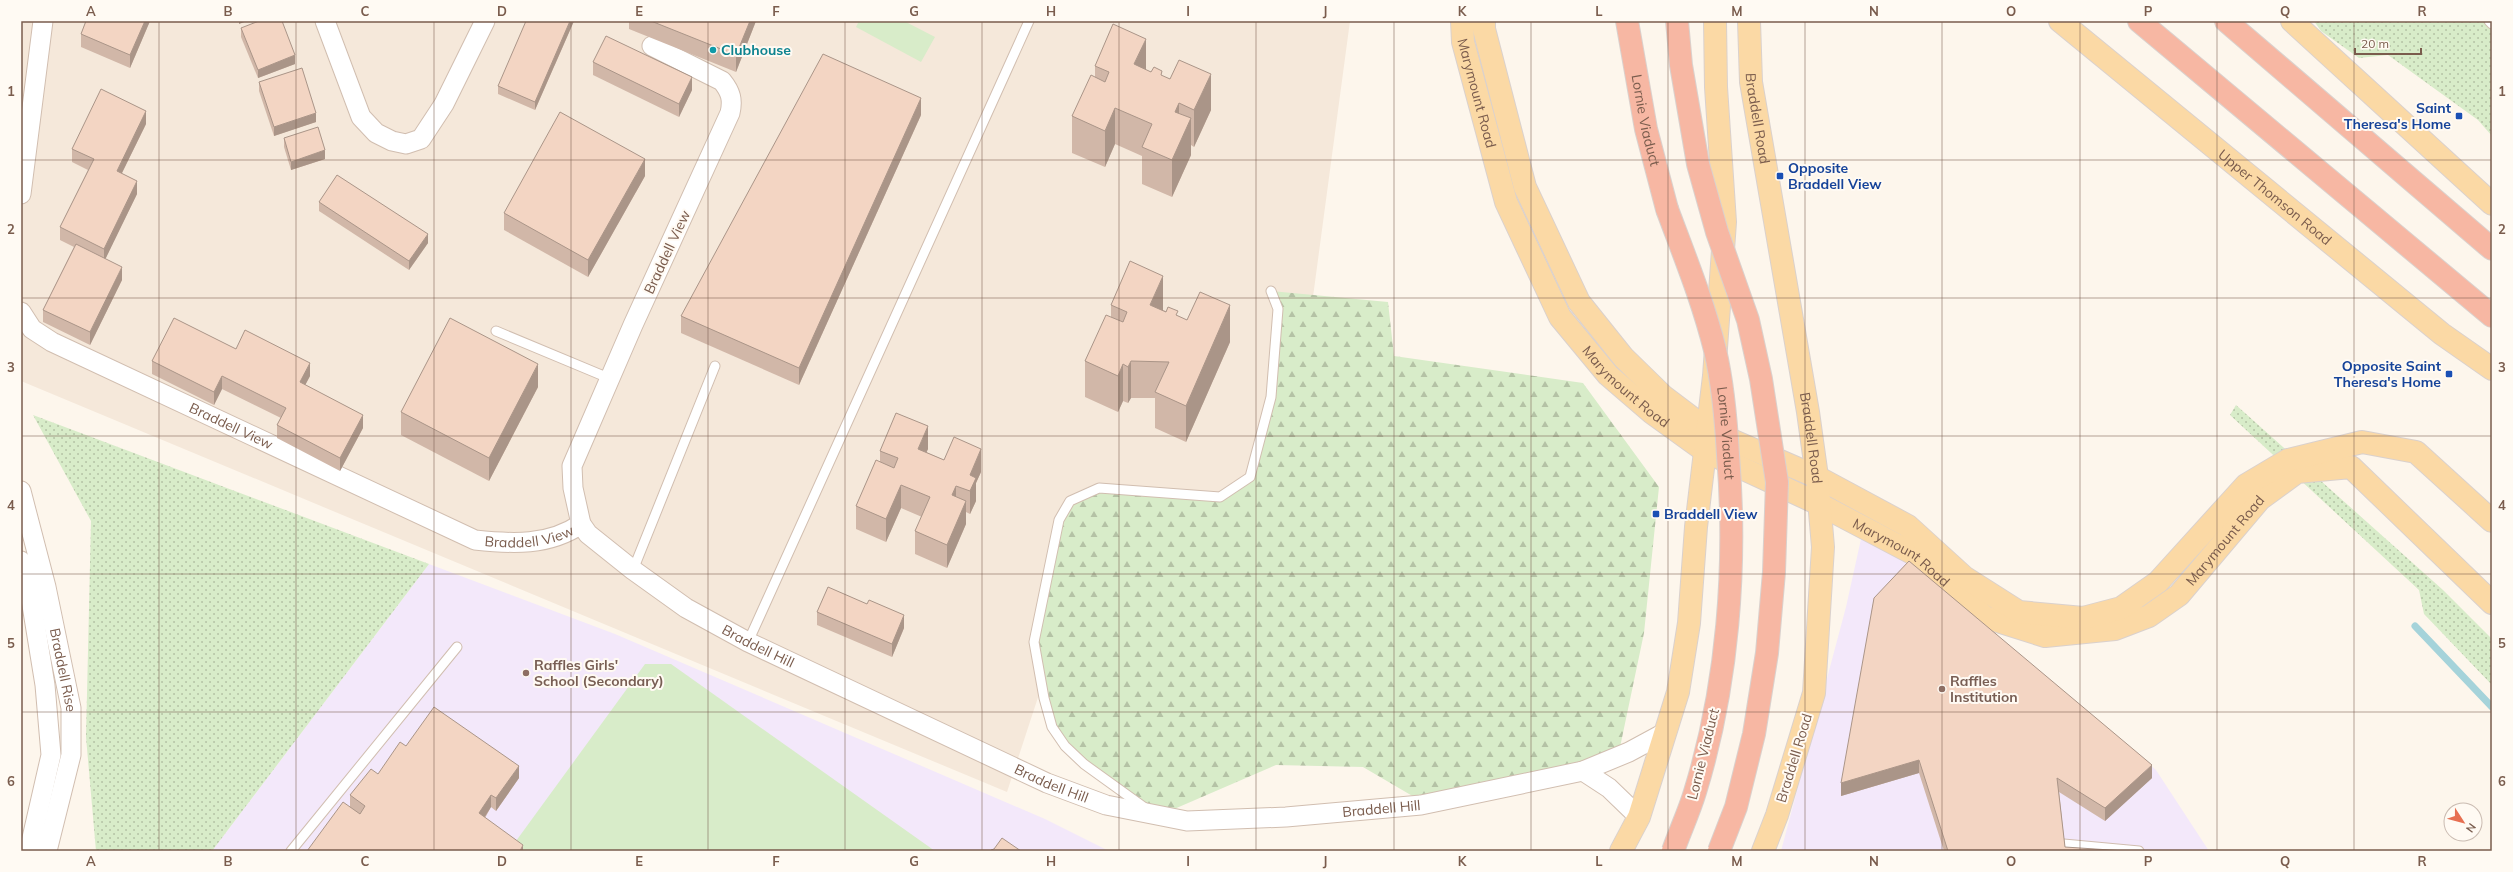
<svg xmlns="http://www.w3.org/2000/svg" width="2513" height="872" font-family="Mulish,sans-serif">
<defs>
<pattern id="grass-dots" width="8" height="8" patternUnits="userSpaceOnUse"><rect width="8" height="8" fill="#d8ecc9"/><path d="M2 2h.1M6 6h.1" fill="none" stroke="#b4c2a5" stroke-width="1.8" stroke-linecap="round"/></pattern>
<pattern id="forest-firs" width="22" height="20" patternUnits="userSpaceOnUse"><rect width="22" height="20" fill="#d8ecc9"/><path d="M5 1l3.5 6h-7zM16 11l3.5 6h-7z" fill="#b4c2a5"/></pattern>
</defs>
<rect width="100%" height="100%" fill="#fdf6ec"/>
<!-- residential -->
<polygon fill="#f5e8da" points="21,21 1350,21 1284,513 1100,508 1007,792 21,381"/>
<!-- education -->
<g fill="#f3e8fa">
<polygon points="1861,539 1911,562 2156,770 2209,851 1781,851 1846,607"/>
<polygon points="429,564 615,634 1045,819 1109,851 212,851"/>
</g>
<!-- grass -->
<g fill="url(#grass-dots)">
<polygon points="2314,21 2492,21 2492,136 2478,120 2388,55 2359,58 2321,31"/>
<polygon points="2236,405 2443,590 2492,639 2492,685 2424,614 2419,590 2230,415"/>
<polygon points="33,415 429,564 212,851 96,851 86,737 91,521"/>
</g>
<!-- forest -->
<polygon fill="url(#forest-firs)" points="1271,291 1388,302 1394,356 1583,383 1659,487 1644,633 1619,752 1593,761 1421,801 1363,767 1276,765 1158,816 1104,779 1052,727 1034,642 1059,520 1070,501 1099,488 1220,497 1250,477 1271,397 1278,309"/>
<!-- garden -->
<g fill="#d8ecc9">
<polygon points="859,21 904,21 935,37 921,62 856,27"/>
<polygon points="645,664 671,664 935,851 524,851 516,841"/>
</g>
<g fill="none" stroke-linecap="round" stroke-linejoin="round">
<!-- stream -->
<polyline stroke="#a5d3da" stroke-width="7" points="2415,626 2492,707"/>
<defs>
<g id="lane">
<polyline points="2489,21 2492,24"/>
<polyline points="496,331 611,379"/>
<polyline points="633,570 715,366"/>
<polyline points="748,642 1029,21"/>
<polyline points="1145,808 1084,764 1065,746 1052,727 1044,698 1034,642 1059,520 1070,501 1099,488 1220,497 1250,477 1271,397 1278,309 1271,291"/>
<polyline points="2053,843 2139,851"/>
<polyline points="291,851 457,647"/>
</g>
<g id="street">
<polyline points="325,21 361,117 376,133 392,141 406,144 421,139 444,104 485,21"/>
<path id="s1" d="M652,46L722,81C731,92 733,100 730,113L633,325L572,466L573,488L581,524L588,534L633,570L686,608L748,642L1047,783L1106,805L1187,821L1286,817L1421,805L1583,771L1629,752L1666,732"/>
<polyline points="21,194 43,21"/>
<path id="s2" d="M21,312L32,329L52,342L475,540C512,544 549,546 581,524"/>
<path id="s3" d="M21,491L46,587L71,708V755L47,851"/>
<polyline points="21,561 30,593 45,685 51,755 29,851"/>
<polyline points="1583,771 1609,788 1639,817"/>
</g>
<g id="primary">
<path id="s4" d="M1462,21L1463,42L1506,202L1560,317L1608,375L1651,412L1705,451L1819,504L1914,554L1985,617L2045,636L2115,629L2149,616L2179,595L2260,499L2297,472L2351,467L2492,603"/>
<polyline points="1484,21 1484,29 1525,187 1579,302 1623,357 1663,396 1708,430 1817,477 1908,526 1964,577 2019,612 2083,618 2121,608 2158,582 2246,485 2288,460 2362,442 2416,452 2492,521"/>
<path id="s5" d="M1749,21L1751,82L1808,412L1817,477L1823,547L1814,693L1777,815L1763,851"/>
<path id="s6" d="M2060,21L2442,334L2492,369"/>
<polyline points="2292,21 2492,204"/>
<polyline points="1621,851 1639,817 1678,692 1689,623 1696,527 1714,376 1725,222 1716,87 1715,21"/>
</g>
<g id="highway">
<path id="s7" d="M1627,21L1646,129L1667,209"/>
<polyline points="2139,21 2492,316"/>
<polyline points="2226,21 2492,249"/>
</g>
</defs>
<!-- lane casing -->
<use href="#lane" stroke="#d1beb0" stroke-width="11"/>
<!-- street casing -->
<use href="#street" stroke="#d1beb0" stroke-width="21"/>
<!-- primary casing -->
<use href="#primary" stroke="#dad1cd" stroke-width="24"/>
<!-- highway casing -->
<use href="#highway" stroke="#dad1cd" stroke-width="24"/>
<!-- lane -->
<use href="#lane" stroke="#fff" stroke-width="9"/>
<!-- street -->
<use href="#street" stroke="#fff" stroke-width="19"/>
<!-- primary -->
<use href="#primary" stroke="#fbd9a5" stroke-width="22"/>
<!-- highway -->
<use href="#highway" stroke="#f7b7a3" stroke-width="22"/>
<defs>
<g id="highway-bridge">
<polyline points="1677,21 1681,65 1698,164 1717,232 1748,320 1761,379 1777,482 1774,572 1767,653 1754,734 1736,807 1719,851"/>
<path id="s8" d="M1667,209C1684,255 1703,301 1715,350C1723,384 1726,419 1728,455C1737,566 1728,685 1695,792C1689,812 1680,831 1673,851"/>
</g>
</defs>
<!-- highway-bridge casing -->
<use href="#highway-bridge" stroke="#dad1cd" stroke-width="24" stroke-linecap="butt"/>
<!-- highway-bridge -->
<use href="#highway-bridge" stroke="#f7b7a3" stroke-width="22"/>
</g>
<!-- wall -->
<g fill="#d1b7a8">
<polygon points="85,21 150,21 130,68 81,47 81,34 85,23"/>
<polygon points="574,21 535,110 498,94 498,86"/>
<polygon points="629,21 756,21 736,72 629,29"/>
<polygon points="241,28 295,64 258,78 241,37"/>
<polygon points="593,62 692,90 679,117 593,75"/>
<polygon points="1095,66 1146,70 1162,76 1211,110 1194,147 1191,145 1191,155 1172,197 1142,184 1142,156 1115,144 1105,167 1072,153 1072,116 1095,77"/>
<polygon points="259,82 316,122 274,136 259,91"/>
<polygon points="921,115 799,385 681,333 681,316"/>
<polygon points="146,124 122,173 137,194 105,259 122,280 90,345 43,322 43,310 74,247 60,240 60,227 88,170 72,162 72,149"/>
<polygon points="284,138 325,159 291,170 284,147"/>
<polygon points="645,176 588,277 504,230 504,213"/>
<polygon points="319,202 428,243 409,270 319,211"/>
<polygon points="1111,305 1163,310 1178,316 1230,342 1186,442 1155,428 1155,398 1131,398 1128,403 1123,401 1118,412 1085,397 1085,361 1111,317"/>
<polygon points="236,349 310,376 305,385 363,428 340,471 277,438 277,425 281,418 222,389 214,405 152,374 152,361"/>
<polygon points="538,387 489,481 401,435 401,412"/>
<polygon points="928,449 926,452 944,460 981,472 976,483 976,501 970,514 966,512 966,524 947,568 915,554 915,531 922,517 901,508 886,542 856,529 856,506 880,462 880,451"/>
<polygon points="1874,598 2152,778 2105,821 2059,792 2065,847 2125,851 1944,851 1919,773 1841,796"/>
<polygon points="817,612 904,628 892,657 817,625"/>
<polygon points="406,746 519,778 496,811 491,807 485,818 523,851 307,851 350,807 350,795 378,774"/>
</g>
<!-- shaded-wall -->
<g fill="#aa9588">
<polygon points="145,21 150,21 130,68 130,55"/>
<polygon points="239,21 247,21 239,24"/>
<polygon points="570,21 574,21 535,110 535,102"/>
<polygon points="750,21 756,21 736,72 736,55"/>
<polygon points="1146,39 1146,75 1134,64"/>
<polygon points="295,55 295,64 258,78 258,70"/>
<polygon points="1211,74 1211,110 1194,147 1194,110"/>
<polygon points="692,77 692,90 679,117 679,104"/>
<polygon points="921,98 921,115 799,385 799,368"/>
<polygon points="1179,103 1179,140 1175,112"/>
<polygon points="1115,108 1115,144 1105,167 1105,131"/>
<polygon points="146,111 146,124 117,183 117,171"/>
<polygon points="316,113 316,122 274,136 274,127"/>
<polygon points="1191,118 1191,155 1172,197 1172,160"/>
<polygon points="325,150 325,159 291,170 291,162"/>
<polygon points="645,159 645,176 588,277 588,260"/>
<polygon points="137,181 137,194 104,262 104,249"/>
<polygon points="428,234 428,243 409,270 409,261"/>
<polygon points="122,267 122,280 90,345 90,332"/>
<polygon points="1163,276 1163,312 1150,305"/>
<polygon points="1230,305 1230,342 1186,442 1186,406"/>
<polygon points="1131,361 1131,398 1128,403 1128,367"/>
<polygon points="310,363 310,376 300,395 300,382"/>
<polygon points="538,364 538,387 489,481 489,458"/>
<polygon points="1123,364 1123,401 1118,412 1118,376"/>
<polygon points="222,376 222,389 214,405 214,392"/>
<polygon points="363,415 363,428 340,471 340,458"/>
<polygon points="928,426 928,449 918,472 918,449"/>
<polygon points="981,449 981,472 976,483 976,501 970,514 970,475"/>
<polygon points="901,485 901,508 886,542 886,519"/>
<polygon points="956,486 956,509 952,495"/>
<polygon points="966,501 966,524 947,568 947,545"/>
<polygon points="904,615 904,628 892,657 892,644"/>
<polygon points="1919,760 1919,773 1841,796 1841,783"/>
<polygon points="2152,765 2152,778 2105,821 2105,808"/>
<polygon points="519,766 519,778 496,811 496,798"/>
<polygon points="491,795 491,807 479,826 479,813"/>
<polygon points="523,845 523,851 520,851"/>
</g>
<!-- building -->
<g fill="#f3d5c3" stroke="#aa9588">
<polygon points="86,21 145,21 130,55 81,34"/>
<polygon points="259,21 282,21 295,55 258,70 241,28"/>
<polygon points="526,21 570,21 535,102 498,86"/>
<polygon points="651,21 750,21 736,55"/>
<polygon points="1113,24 1146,39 1134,64 1151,72 1154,67 1162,71 1161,75 1170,79 1179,60 1211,74 1194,110 1179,103 1175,112 1191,118 1172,160 1142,147 1152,124 1115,108 1105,131 1072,116 1091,75 1105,82 1109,72 1095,66"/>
<polygon points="606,36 692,77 679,104 593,62"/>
<polygon points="823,54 921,98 799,368 681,316"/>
<polygon points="302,68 316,113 274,127 259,82"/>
<polygon points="101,89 146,111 117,171 137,181 104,249 60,227 94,159 72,149"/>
<polygon points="560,112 645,159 588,260 504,213"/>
<polygon points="318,127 325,150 291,162 284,138"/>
<polygon points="337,175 428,234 409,261 319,202"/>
<polygon points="76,244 122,267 90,332 43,310"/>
<polygon points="1130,261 1163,276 1150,305 1166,312 1168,307 1178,311 1176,315 1187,320 1200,292 1230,305 1186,406 1155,392 1169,362 1131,361 1128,367 1123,364 1118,376 1085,361 1106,315 1123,322 1127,312 1111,305"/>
<polygon points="174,318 236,349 245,330 310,363 300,382 363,415 340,458 277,425 286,408 222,376 214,392 152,361"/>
<polygon points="450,318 538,364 489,458 401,412"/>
<polygon points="896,413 928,426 918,449 944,460 954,437 981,449 970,475 976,478 970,491 956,486 952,495 966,501 947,545 915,531 930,497 901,485 886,519 856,506 876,460 894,468 898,458 880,451"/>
<polygon points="1909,561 2152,765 2105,808 2057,778 2065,847 2125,851 1948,851 1919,760 1841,783 1874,598"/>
<polygon points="828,587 867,604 869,600 904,615 892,644 817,612"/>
<polygon points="434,707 519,766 496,798 491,795 479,813 523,845 520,851 307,851 343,802 360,814 365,806 350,795 371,769 378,774 400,742 406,746"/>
<polygon points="1002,838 1021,851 990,851 991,850 994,849"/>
</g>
<!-- grid -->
<path fill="none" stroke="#7a5c4d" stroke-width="1" stroke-opacity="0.55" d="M159,21V851M296,21V851M434,21V851M571,21V851M708,21V851M845,21V851M982,21V851M1119,21V851M1256,21V851M1394,21V851M1531,21V851M1668,21V851M1805,21V851M1942,21V851M2080,21V851M2217,21V851M2354,21V851M21,160H2492M21,298H2492M21,436H2492M21,574H2492M21,712H2492"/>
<!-- markers -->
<circle fill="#0f9aa8" stroke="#fffaf3" stroke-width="1.5" cx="713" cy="50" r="4"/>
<g fill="#1a4fb4" stroke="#fffaf3" stroke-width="1.5">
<rect x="2455" y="112" width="8" height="8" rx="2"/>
<rect x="1776" y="172" width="8" height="8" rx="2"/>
<rect x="2445" y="370" width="8" height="8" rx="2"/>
<rect x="1652" y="510" width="8" height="8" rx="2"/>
</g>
<g fill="#8d6e63" stroke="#fffaf3" stroke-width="1.5">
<circle cx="526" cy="673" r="4"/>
<circle cx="1942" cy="689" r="4"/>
</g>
<g text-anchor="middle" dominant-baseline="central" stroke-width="4" stroke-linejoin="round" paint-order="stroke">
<!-- culture labels -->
<g font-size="14" font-weight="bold" fill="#0d838f" stroke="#fffaf3" text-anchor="start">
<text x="721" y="50">Clubhouse</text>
</g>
<!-- street labels -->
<g font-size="14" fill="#7a5c4d" stroke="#fffaf3">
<text stroke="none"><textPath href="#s4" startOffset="74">Marymount Road</textPath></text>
<text stroke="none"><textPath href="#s5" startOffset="98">Braddell Road</textPath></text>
<text stroke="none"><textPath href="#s7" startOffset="101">Lornie Viaduct</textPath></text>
<text stroke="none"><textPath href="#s6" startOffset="278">Upper Thomson Road</textPath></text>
<text transform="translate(667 252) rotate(-65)">Braddell View</text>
<text stroke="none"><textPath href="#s4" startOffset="410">Marymount Road</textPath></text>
<text stroke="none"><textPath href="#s2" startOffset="242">Braddell View</textPath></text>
<text stroke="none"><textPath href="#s8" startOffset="233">Lornie Viaduct</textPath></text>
<text stroke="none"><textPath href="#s5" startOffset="422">Braddell Road</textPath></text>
<text stroke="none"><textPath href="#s2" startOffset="566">Braddell View</textPath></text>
<text stroke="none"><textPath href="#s4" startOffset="1118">Marymount Road</textPath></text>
<text stroke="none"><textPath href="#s4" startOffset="734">Marymount Road</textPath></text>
<text stroke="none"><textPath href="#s1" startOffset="775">Braddell Hill</textPath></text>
<text stroke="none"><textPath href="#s3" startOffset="184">Braddell Rise</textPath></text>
<text transform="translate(1703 754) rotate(-76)">Lornie Viaduct</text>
<text transform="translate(1794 758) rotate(-73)">Braddell Road</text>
<text stroke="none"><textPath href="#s1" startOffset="1099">Braddell Hill</textPath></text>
<text stroke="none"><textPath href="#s1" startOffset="1435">Braddell Hill</textPath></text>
</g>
<!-- transit labels -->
<g font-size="14" font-weight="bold" fill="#164399" stroke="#fffaf3" text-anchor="end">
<text x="2451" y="108">Saint<tspan x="2451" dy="16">Theresa's Home</tspan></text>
<text x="1788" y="168" text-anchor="start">Opposite<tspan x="1788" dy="16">Braddell View</tspan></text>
<text x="2441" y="366">Opposite Saint<tspan x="2441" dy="16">Theresa's Home</tspan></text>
<text x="1664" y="514" text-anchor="start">Braddell View</text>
</g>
<!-- education labels -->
<g font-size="14" font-weight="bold" fill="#785e54" stroke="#fffaf3" text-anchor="start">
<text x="534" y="665">Raffles Girls'<tspan x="534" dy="16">School (Secondary)</tspan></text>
<text x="1950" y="681">Raffles<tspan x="1950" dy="16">Institution</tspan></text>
</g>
</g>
<!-- border -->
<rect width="2513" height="872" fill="none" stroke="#fffaf3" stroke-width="44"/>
<!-- north arrow -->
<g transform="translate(2463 822) rotate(126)"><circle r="19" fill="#fffaf3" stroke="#cabbb1"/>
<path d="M0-3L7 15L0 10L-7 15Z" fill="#e76f51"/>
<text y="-6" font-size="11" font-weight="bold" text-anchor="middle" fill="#7a5c4d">N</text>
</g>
<!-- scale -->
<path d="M2355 48v6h66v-6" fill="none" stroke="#7a5c4d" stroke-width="2"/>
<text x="2361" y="48" font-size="12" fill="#7a5c4d" stroke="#fffaf3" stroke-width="3" paint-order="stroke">20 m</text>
<rect x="22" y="22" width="2469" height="828" fill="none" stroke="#7a5c4d" stroke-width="1.5"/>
<g font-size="13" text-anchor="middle" font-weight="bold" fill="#7a5c4d">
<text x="91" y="16">A</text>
<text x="228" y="16">B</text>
<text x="365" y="16">C</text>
<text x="502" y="16">D</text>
<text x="639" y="16">E</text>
<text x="776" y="16">F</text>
<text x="914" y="16">G</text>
<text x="1051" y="16">H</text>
<text x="1188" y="16">I</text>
<text x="1325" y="16">J</text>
<text x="1462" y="16">K</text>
<text x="1599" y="16">L</text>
<text x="1737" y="16">M</text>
<text x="1874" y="16">N</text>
<text x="2011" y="16">O</text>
<text x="2148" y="16">P</text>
<text x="2285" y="16">Q</text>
<text x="2422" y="16">R</text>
<text x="11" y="96">1</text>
<text x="2502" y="96">1</text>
<text x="11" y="234">2</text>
<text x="2502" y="234">2</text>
<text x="11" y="372">3</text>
<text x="2502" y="372">3</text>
<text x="11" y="510">4</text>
<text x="2502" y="510">4</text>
<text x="11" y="648">5</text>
<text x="2502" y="648">5</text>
<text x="11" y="786">6</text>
<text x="2502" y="786">6</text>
<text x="91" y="866">A</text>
<text x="228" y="866">B</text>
<text x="365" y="866">C</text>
<text x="502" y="866">D</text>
<text x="639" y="866">E</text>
<text x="776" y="866">F</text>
<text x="914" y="866">G</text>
<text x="1051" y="866">H</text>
<text x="1188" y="866">I</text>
<text x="1325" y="866">J</text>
<text x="1462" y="866">K</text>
<text x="1599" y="866">L</text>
<text x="1737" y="866">M</text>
<text x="1874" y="866">N</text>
<text x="2011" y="866">O</text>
<text x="2148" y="866">P</text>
<text x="2285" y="866">Q</text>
<text x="2422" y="866">R</text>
</g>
</svg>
